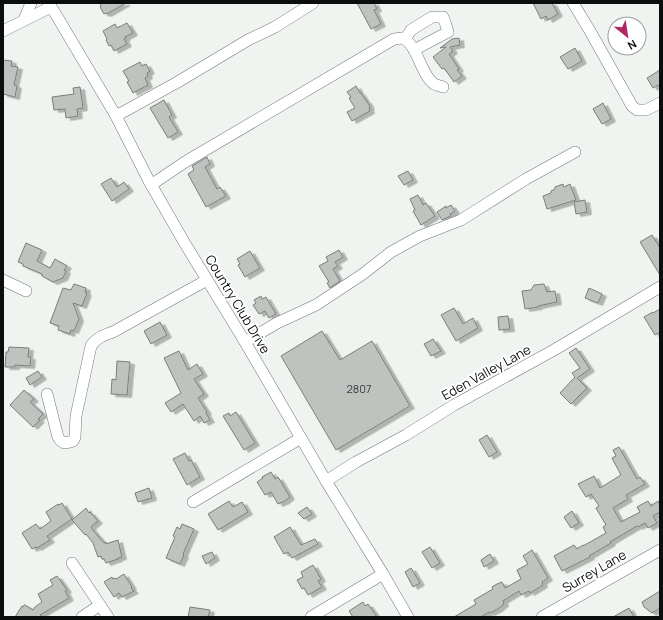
<svg xmlns="http://www.w3.org/2000/svg" width="663" height="620" font-family="Manrope,sans-serif">
<defs>
<filter id="shadow"><feDropShadow dx="4.5" dy="2.5" stdDeviation="0" flood-color="#0004"/></filter>
</defs>
<rect width="100%" height="100%" fill="#f0f4f0"/>
<!-- building -->
<g fill="#bfc2bf" stroke="#7b7e7b" filter="url(#shadow)">
<polygon points="100,3 126,3 107,14 106,13 104,14 100,7 101,6"/>
<polygon points="357,3 374,3 377,9 374,10 381,24 371,29"/>
<polygon points="533,3 552,3 558,14 548,20 546,16 541,19"/>
<polygon points="127,23 133,33 125,37 126,38 124,39 127,44 114,51 111,45 109,46 106,40 107,39 103,31 115,24 117,28"/>
<polygon points="459,38 460,45 450,47 453,51 449,54 459,69 457,70 462,76 454,82 444,68 442,69 433,57 446,47 440,48 452,39"/>
<polygon points="575,48 582,61 568,69 560,57"/>
<polygon points="3,60 12,61 11,66 18,67 14,85 17,86 15,97 3,94"/>
<polygon points="140,62 142,66 146,64 150,71 147,73 148,76 145,78 148,85 133,93 127,82 129,81 123,71"/>
<polygon points="660,70 660,84 653,88 647,78"/>
<polygon points="356,86 360,93 361,93 366,101 367,101 370,107 369,108 370,111 352,121 347,112 355,108 349,98 351,97 347,92"/>
<polygon points="80,87 83,108 77,109 78,116 66,118 65,109 54,110 52,97 74,94 73,88"/>
<polygon points="164,100 172,115 169,117 178,132 168,138 150,108"/>
<polygon points="603,103 611,119 602,124 593,109"/>
<polygon points="207,157 210,164 205,167 217,189 220,187 226,196 206,207 188,174 194,170 192,166"/>
<polygon points="408,171 413,180 404,185 398,176"/>
<polygon points="111,178 117,187 124,182 129,189 112,201 101,184"/>
<polygon points="563,184 564,187 570,184 576,200 547,209 543,196 551,193 551,191 555,189 555,187"/>
<polygon points="418,195 423,205 426,203 435,216 421,225 413,211 415,210 410,199"/>
<polygon points="585,200 587,212 576,214 574,202"/>
<polygon points="451,205 455,211 450,214 451,216 442,220 437,212 446,206 446,208"/>
<polygon points="652,235 660,248 660,275 640,242"/>
<polygon points="26,243 42,250 37,261 50,268 55,259 67,266 64,270 66,271 63,278 53,282 42,276 42,274 23,266 23,264 18,262"/>
<polygon points="339,250 343,257 335,262 338,266 333,269 340,281 330,288 327,283 329,282 319,266 328,261 326,257"/>
<polygon points="250,251 260,268 245,277 238,265 240,264 237,259"/>
<polygon points="74,284 86,288 85,292 87,293 82,306 73,303 79,319 74,331 71,330 70,334 58,330 59,326 50,323 63,288 71,290"/>
<polygon points="544,284 547,292 555,291 557,302 538,306 538,307 525,309 522,291 531,290 534,285"/>
<polygon points="589,288 602,294 598,303 585,298"/>
<polygon points="261,296 262,299 266,297 276,314 269,318 265,311 259,314 253,305 256,303 254,300"/>
<polygon points="454,308 463,324 473,318 478,328 456,341 441,315"/>
<polygon points="660,309 660,332 655,335 644,317 653,312 653,313"/>
<polygon points="508,316 510,329 499,330 498,317"/>
<polygon points="160,322 167,335 151,344 144,331"/>
<polygon points="322,331 340,360 372,341 410,406 336,450 281,356"/>
<polygon points="433,339 441,351 431,356 424,344"/>
<polygon points="9,347 29,348 28,357 31,357 30,366 15,365 15,367 5,367 6,352 8,352"/>
<polygon points="576,348 590,369 577,378 587,388 571,404 560,393 575,377 572,373 580,368 569,353"/>
<polygon points="179,351 188,370 197,364 203,374 194,379 204,394 198,398 207,412 206,413 210,420 204,423 200,416 194,421 183,404 171,412 165,403 181,393 164,358"/>
<polygon points="117,361 130,362 127,395 111,394 112,379 116,380"/>
<polygon points="38,371 42,377 30,385 26,378"/>
<polygon points="24,390 34,399 30,402 43,414 38,419 40,420 33,427 10,405"/>
<polygon points="236,412 255,443 244,450 223,416 229,413 230,416"/>
<polygon points="487,435 497,452 489,457 479,440"/>
<polygon points="619,447 637,479 640,477 645,484 626,495 628,499 613,508 621,522 640,512 637,507 648,501 651,506 658,501 660,505 660,512 653,516 657,523 648,528 645,523 638,527 637,526 610,542 611,543 589,556 590,557 562,571 554,556 574,545 577,549 583,545 583,546 606,533 603,527 606,525 596,508 599,506 591,494 586,497 578,484 594,476 600,488 621,475 612,458 616,456 613,450"/>
<polygon points="185,453 189,461 191,460 200,477 187,485 173,459"/>
<polygon points="271,472 275,479 278,477 290,497 285,501 278,504 271,492 265,495 257,482 263,478 262,477"/>
<polygon points="149,488 152,498 138,502 135,493"/>
<polygon points="229,501 233,507 242,502 248,512 218,530 208,514"/>
<polygon points="62,503 72,519 47,536 50,540 37,548 36,547 32,549 22,533 36,524 40,529 51,521 46,512 58,504 59,505"/>
<polygon points="307,507 312,514 304,519 298,513"/>
<polygon points="86,508 89,513 90,512 98,521 91,527 92,529 104,543 106,542 106,544 118,540 122,557 118,558 118,559 106,563 104,559 102,559 101,556 98,557 93,543 86,534 85,535 72,520"/>
<polygon points="572,511 579,523 571,528 564,517"/>
<polygon points="182,524 194,529 183,554 184,555 180,564 166,558 175,537 173,536 177,527 180,529"/>
<polygon points="290,527 301,545 315,539 318,544 292,558 288,552 284,554 274,537"/>
<polygon points="430,547 440,563 432,568 422,552"/>
<polygon points="532,550 548,578 542,582 543,585 530,593 529,591 521,595 519,591 503,601 504,604 498,609 490,613 489,612 481,617 454,617 476,604 474,600 493,589 492,587 497,584 502,582 505,588 521,579 517,570 528,564 523,556"/>
<polygon points="212,552 215,558 206,564 202,556"/>
<polygon points="490,554 494,561 484,567 481,560"/>
<polygon points="313,565 321,579 318,581 322,587 308,595 304,588 302,589 297,580 303,577 301,572"/>
<polygon points="411,568 420,583 413,587 405,572"/>
<polygon points="124,574 132,587 131,588 134,591 122,597 119,593 114,597 104,582 112,577 113,579 115,578 116,579"/>
<polygon points="57,576 67,590 65,591 69,598 40,615 43,617 15,617 22,606 23,607 24,605 25,605 33,610 35,607 42,602 38,594 53,585 50,580"/>
<polygon points="660,591 660,608 652,613 644,607 642,602"/>
<polygon points="363,602 365,606 368,604 377,617 353,617 349,611"/>
<polygon points="190,607 210,610 208,617 188,617"/>
<polygon points="629,608 634,617 613,617"/>
</g>
<g fill="none" stroke-linecap="round" stroke-linejoin="round">
<defs>
<g id="minor">
<polyline points="48,3 55,13 116,116 149,181 184,242 245,342 326,481 383,574 408,617"/>
<polyline points="573,3 590,31 632,106 637,110 646,110 660,103"/>
<polyline points="24,20 31,3"/>
<polyline points="3,31 51,7"/>
<polyline points="405,39 411,30 432,17 443,17 446,25 448,32 414,50"/>
<polyline points="116,116 176,83 248,40 275,27 313,3"/>
<path d="M151,185L185,162L394,39L402,38C418,44 420,74 434,84C436,85 440,86 443,87"/>
<polyline points="3,280 26,291"/>
<polyline points="245,342 277,323 316,305 363,274 391,252 420,236 461,220 526,179 575,152"/>
<path d="M47,394L58,437L60,440L64,443L70,442L73,441L75,437L76,416L91,346C96,338 104,335 113,332L207,280"/>
<polyline points="326,481 356,462 406,435 454,405 554,350 660,287"/>
<polyline points="193,502 301,438"/>
<polyline points="72,563 108,617"/>
<polyline points="82,617 100,605"/>
<polyline points="311,617 383,574"/>
<polyline points="542,617 660,550"/>
</g>
</defs>
<!-- minor casing -->
<use href="#minor" stroke="#737774" stroke-width="12"/>
<!-- minor -->
<use href="#minor" stroke="#fff" stroke-width="11"/>
</g>
<g text-anchor="middle" dominant-baseline="central" stroke-width="4" stroke-linejoin="round" paint-order="stroke">
<!-- number labels -->
<g font-size="11" fill="#393b3a">
<text x="359" y="388">2807</text>
</g>
<!-- street labels -->
<g font-size="13" fill="#0c0e0d" stroke="#fff">
<text transform="translate(238 304) rotate(59)">Country Club Drive</text>
<text transform="translate(486 372) rotate(-29)">Eden Valley Lane</text>
<text transform="translate(594 571) rotate(-30)">Surrey Lane</text>
</g>
</g>
<!-- border -->
<rect width="663" height="620" fill="none" stroke="#0c0e0d" stroke-width="8"/>
<!-- north arrow -->
<g transform="translate(627 36) rotate(150)"><circle r="19" fill="#ffffff" stroke="#9e9f9e"/>
<path d="M0-3L7 15L0 10L-7 15Z" fill="#b02564"/>
<text y="-6" font-size="11" font-weight="bold" text-anchor="middle" fill="#0c0e0d">N</text>
</g>
</svg>
